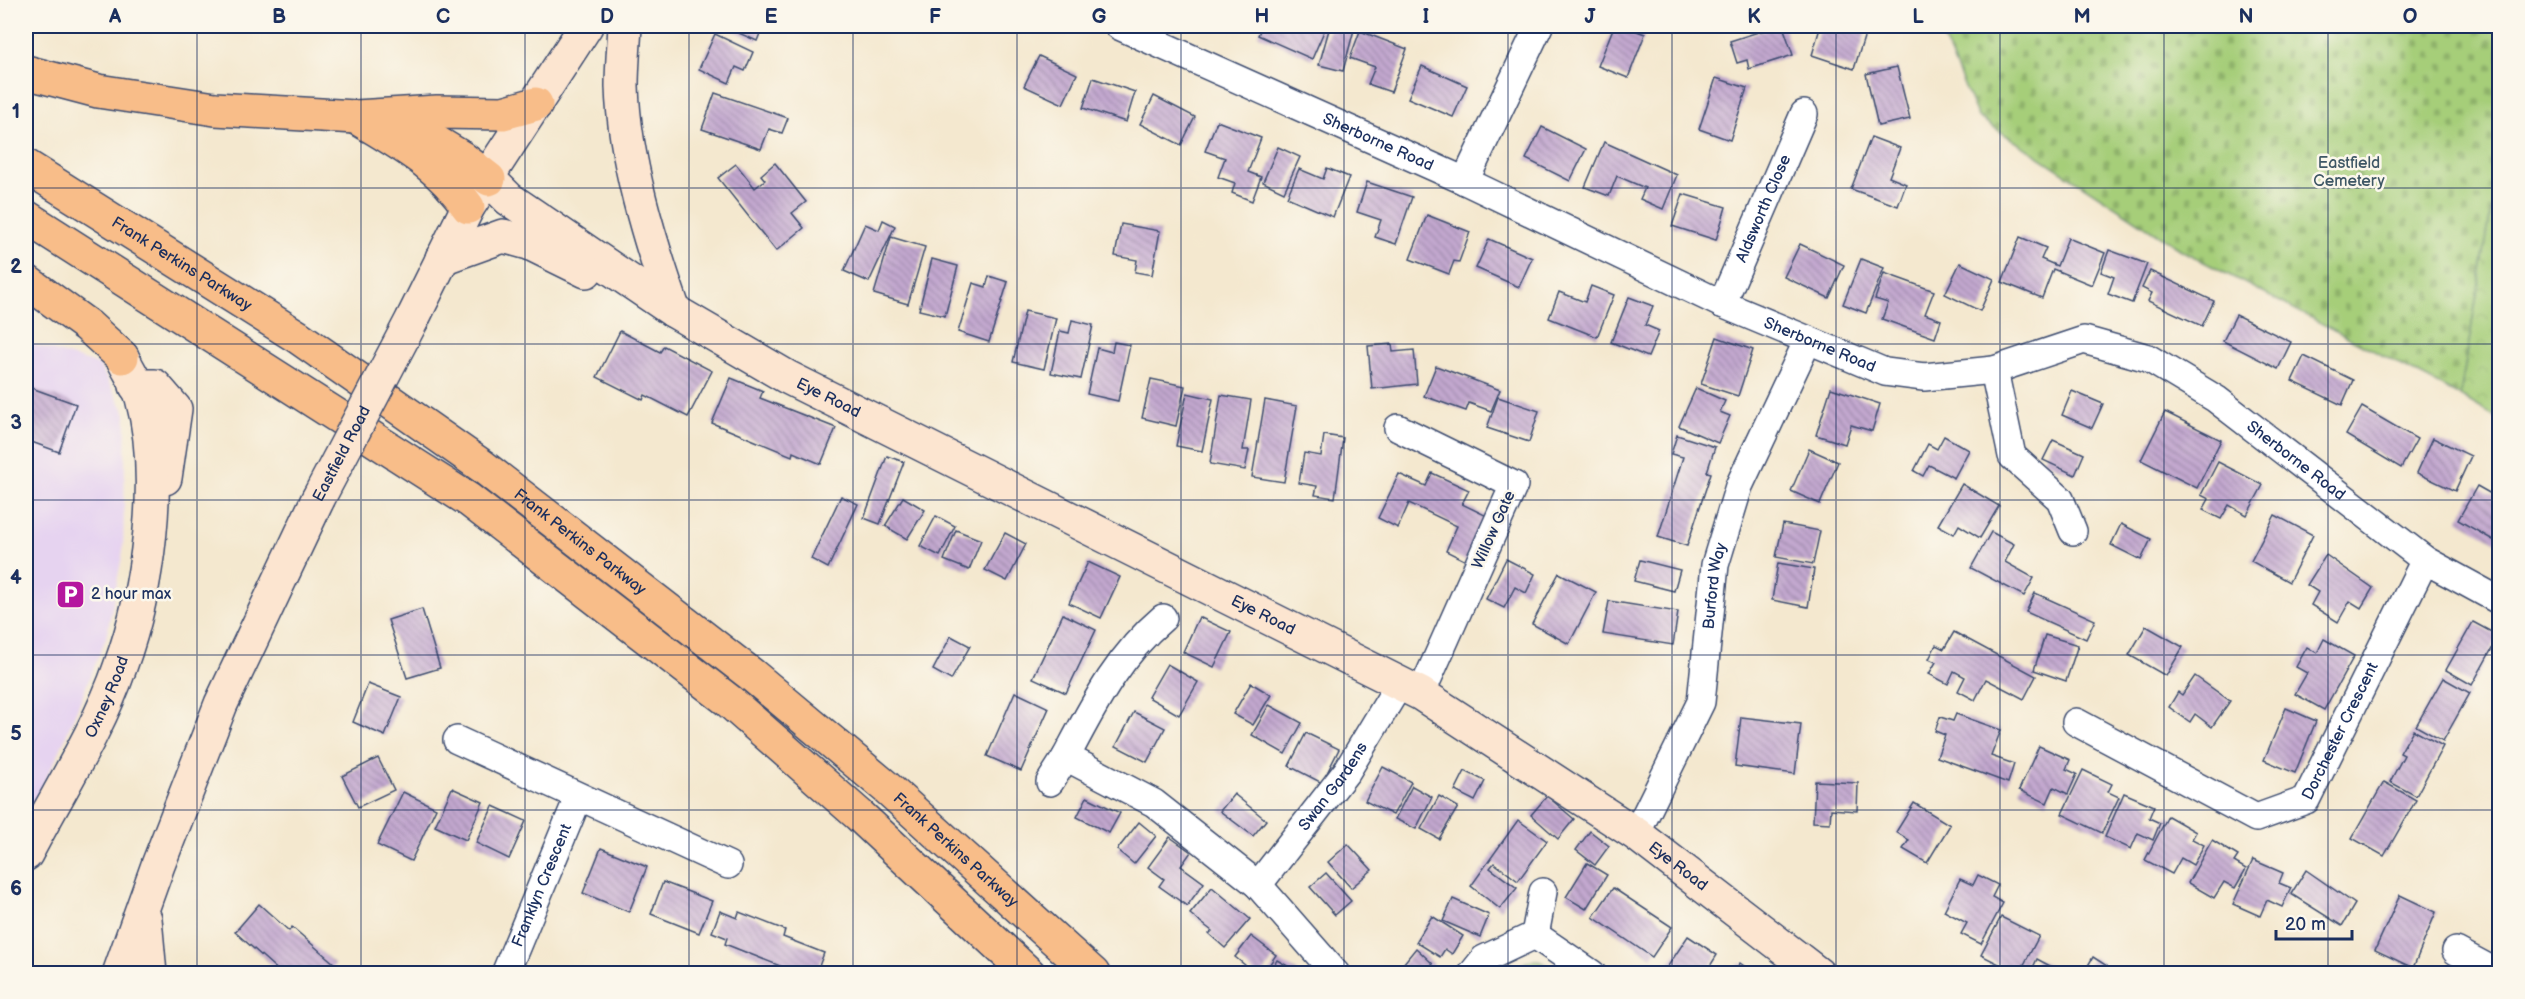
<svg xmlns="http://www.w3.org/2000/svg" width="2525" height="999" font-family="'Balsamiq Sans',sans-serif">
<defs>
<pattern id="grass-dots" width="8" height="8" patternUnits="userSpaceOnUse" patternTransform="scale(1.5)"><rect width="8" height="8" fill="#a6ce79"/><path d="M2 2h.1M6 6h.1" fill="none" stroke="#8eb16b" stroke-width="1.8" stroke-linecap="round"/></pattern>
<pattern id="cemetery-stones" width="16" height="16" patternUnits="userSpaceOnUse" patternTransform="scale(1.5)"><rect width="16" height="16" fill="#a6ce79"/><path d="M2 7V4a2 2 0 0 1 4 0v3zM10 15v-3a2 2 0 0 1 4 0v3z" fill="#8eb16b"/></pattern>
<pattern id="park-crowns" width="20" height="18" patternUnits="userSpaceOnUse" patternTransform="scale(1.5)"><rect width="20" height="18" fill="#a6ce79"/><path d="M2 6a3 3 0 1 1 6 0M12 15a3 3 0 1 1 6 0" fill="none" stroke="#8eb16b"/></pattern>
<pattern id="building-back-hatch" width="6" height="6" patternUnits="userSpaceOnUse" patternTransform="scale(1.5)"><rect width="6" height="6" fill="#c3a8cf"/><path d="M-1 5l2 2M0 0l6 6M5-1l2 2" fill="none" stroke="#9e89ab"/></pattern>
</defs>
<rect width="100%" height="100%" fill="#fbf7ec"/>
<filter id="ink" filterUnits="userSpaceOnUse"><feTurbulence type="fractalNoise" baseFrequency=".0167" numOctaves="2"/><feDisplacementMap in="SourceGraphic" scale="12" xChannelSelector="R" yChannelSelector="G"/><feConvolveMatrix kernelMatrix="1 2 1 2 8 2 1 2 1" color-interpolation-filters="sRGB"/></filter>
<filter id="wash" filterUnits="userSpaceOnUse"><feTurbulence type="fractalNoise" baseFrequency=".008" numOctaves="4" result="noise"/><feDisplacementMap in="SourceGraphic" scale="24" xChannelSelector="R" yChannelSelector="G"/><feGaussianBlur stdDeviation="1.35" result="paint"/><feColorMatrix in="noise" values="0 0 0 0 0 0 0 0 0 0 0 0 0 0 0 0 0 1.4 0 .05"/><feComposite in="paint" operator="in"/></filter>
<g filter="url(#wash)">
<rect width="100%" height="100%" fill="#f4e8cf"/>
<!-- built -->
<polygon fill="#e6d3f0" points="26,342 99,365 126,414 123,551 106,638 59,753 26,816"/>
<!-- grass -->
<polygon fill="url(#grass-dots)" stroke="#607e6c" stroke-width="1.5" points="1531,960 1539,960 1560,973 1504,973"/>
<!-- cemetery -->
<polygon fill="url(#cemetery-stones)" stroke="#607e6c" stroke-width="1.5" points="1938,26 2499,26 2499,164 2460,396 2183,251 1978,117"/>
<!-- park -->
<polygon fill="url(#park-crowns)" stroke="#607e6c" stroke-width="1.5" points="2499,164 2499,419 2460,396"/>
<g id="blocks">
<!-- building -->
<g fill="url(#building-back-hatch)">
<polygon points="723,26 763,26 757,41"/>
<polygon points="1262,26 1317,26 1325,29 1312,59 1258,35"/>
<polygon points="1330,26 1355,26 1343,71 1319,65"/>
<polygon points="1614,26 1623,26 1645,34 1628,78 1598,66"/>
<polygon points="1777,26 1783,26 1793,55 1749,69 1747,60 1737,63 1730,41"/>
<polygon points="1814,26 1849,26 1866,31 1854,69 1812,55 1820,28"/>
<polygon points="1360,31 1407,49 1391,92 1368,84 1375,67 1350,58"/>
<polygon points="715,34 753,52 745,71 736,67 729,83 699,69"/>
<polygon points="1039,56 1077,74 1063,104 1024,86"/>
<polygon points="1422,66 1467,86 1453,117 1408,98"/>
<polygon points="1897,67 1910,119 1878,126 1866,74"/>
<polygon points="1093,78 1135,92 1126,122 1083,108"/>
<polygon points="1716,78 1747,88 1730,140 1699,129"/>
<polygon points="715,93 788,118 782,133 769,129 761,149 702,129"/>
<polygon points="1154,96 1195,117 1181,145 1140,124"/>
<polygon points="1217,121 1261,138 1248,172 1261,177 1252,201 1232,193 1235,183 1218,177 1225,158 1205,151"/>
<polygon points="1542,127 1586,149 1570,181 1526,159"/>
<polygon points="1871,137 1900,148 1889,177 1906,184 1898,206 1851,189"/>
<polygon points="1604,142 1677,175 1663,209 1640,199 1645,188 1617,176 1609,196 1585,187"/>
<polygon points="1278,147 1300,157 1284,192 1263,182"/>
<polygon points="775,163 806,202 792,213 804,228 776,251 718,178 736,164 755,188 765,180 761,175"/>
<polygon points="1327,168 1349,177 1333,217 1287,197 1299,169 1323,179"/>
<polygon points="1367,182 1412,197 1396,244 1375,237 1381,220 1357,212"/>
<polygon points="1683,194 1726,207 1716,240 1672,226"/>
<polygon points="1427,215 1470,232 1459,262 1454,261 1449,274 1410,259"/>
<polygon points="883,220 895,226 869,282 844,271 865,224 879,230"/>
<polygon points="1121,224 1160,231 1152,275 1135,272 1137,260 1115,256"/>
<polygon points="891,237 925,247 908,304 874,294"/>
<polygon points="2020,237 2046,248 2041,259 2057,266 2068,238 2105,253 2092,285 2053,269 2042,298 2002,282"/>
<polygon points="1489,239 1532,258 1519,287 1476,268"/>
<polygon points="1800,244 1844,265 1829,298 1784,277"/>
<polygon points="2109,250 2147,264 2132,303 2108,294 2114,277 2101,272"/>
<polygon points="932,259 958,266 945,316 919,310"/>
<polygon points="1861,259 1884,268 1866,313 1843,304"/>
<polygon points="1960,263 1994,279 1980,311 1945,294"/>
<polygon points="2150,271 2214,301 2202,326 2148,301 2152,293 2142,288"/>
<polygon points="1884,273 1934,291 1925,314 1941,320 1935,338 1882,319 1888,303 1875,299"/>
<polygon points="989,276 1008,282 989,342 958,332 973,283 986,287"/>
<polygon points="1591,286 1614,295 1597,337 1549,318 1559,292 1585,302"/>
<polygon points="1629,297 1653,306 1645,325 1659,331 1648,357 1611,342"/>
<polygon points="1025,311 1056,318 1044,369 1013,362"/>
<polygon points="2236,315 2291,342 2278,369 2223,341"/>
<polygon points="1072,320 1093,325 1081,379 1051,373 1060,331 1069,333"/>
<polygon points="620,331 660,352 664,346 712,371 688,417 645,395 643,400 597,377"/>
<polygon points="1717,337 1753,350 1738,396 1701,384"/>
<polygon points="1114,342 1130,345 1118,401 1087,394 1097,348 1112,352"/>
<polygon points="1392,344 1393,352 1414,350 1417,384 1372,389 1368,346"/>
<polygon points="2304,356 2353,380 2342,405 2292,381"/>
<polygon points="1436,366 1500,390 1491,411 1469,403 1466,411 1424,396"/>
<polygon points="731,378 763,391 760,398 836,428 821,464 793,452 792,456 712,423"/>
<polygon points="1151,379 1185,386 1176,426 1142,418"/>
<polygon points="26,386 76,404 59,452 26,440"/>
<polygon points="1696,388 1725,401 1720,412 1730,416 1718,443 1679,426"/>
<polygon points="1831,388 1880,404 1872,431 1851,425 1845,444 1816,435"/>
<polygon points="2072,391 2103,404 2092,428 2062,415"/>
<polygon points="1187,393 1213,399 1202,451 1176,446"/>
<polygon points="1221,395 1251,400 1243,450 1249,450 1245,470 1210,464"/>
<polygon points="1498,397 1539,411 1529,442 1487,428"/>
<polygon points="1265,400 1297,406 1284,482 1252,477"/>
<polygon points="2362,407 2417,439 2401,468 2346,435"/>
<polygon points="2165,412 2221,440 2197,488 2141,460"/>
<polygon points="1324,435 1343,438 1335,498 1315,495 1317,486 1299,483 1304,453 1321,456"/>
<polygon points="1677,435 1715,447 1707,472 1711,473 1687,546 1658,537 1683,457 1671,454"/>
<polygon points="1944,436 1969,450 1954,478 1929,465 1923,476 1914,471 1928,444 1937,449"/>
<polygon points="2433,438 2471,456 2455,491 2417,473"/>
<polygon points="2053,440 2084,454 2075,475 2043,460"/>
<polygon points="1809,449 1838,462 1820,504 1791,491"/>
<polygon points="887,456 904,462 880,524 864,518"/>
<polygon points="2218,462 2263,485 2247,515 2229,505 2221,519 2203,510 2209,499 2201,495"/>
<polygon points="1432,473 1469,490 1462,504 1487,516 1466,561 1446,551 1457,526 1409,503 1398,528 1378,518 1399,474 1426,486"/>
<polygon points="1962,484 1999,506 1980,538 1959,525 1954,534 1938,525"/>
<polygon points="2477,486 2500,499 2500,544 2458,520"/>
<polygon points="841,496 858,504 828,568 811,559"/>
<polygon points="903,497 925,510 907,539 885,526"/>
<polygon points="2275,515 2313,535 2289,582 2251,561"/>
<polygon points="936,516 955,526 940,556 920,546"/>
<polygon points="1783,524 1820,531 1813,564 1776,557"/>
<polygon points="2121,524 2151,539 2141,560 2111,545"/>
<polygon points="956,530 981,540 969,570 944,560"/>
<polygon points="1991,532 2014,544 2005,562 2034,578 2024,596 1971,568"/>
<polygon points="1005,533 1026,544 1007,581 985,570"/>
<polygon points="2326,555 2373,588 2361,608 2350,601 2338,622 2311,605 2318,592 2307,585"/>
<polygon points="1506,559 1535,574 1526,593 1515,587 1504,608 1486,599"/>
<polygon points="1640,560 1680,570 1674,591 1634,581"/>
<polygon points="1088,562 1120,577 1101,618 1069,603"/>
<polygon points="1778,563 1814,569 1808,607 1772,600"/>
<polygon points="1559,573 1596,592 1569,644 1532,624"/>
<polygon points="2035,593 2095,620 2086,639 2026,612"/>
<polygon points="1609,601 1678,612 1673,645 1603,634"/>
<polygon points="422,609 440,668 407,678 388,620"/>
<polygon points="1063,614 1096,630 1066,693 1033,678"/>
<polygon points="1199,617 1231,632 1214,667 1183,652"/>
<polygon points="2473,622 2499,636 2472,685 2446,670"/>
<polygon points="2146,626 2183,647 2166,676 2129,655"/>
<polygon points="1954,632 2036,676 2024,699 1986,679 1975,700 1958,691 1965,677 1954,671 1948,684 1929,674 1936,662 1929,659 1936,645 1944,649"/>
<polygon points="2045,635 2078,645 2066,681 2034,670"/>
<polygon points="951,636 970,646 951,680 933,670"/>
<polygon points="2324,639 2354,656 2324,710 2295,694 2307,673 2296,667 2307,647 2317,653"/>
<polygon points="1167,664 1198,682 1179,715 1148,697"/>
<polygon points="2195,676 2230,701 2212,727 2195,714 2190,722 2169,707 2178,692 2182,695"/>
<polygon points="2443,678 2470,693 2443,741 2416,726"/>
<polygon points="1251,683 1271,695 1253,725 1233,714"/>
<polygon points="368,684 401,697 385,736 353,722"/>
<polygon points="1015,692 1049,708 1021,771 987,756"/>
<polygon points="1269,705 1302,723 1285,754 1252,735"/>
<polygon points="2286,708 2316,721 2295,773 2264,760"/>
<polygon points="1134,712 1165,728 1147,762 1116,746"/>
<polygon points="1956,714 2001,730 1991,756 2014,764 2008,783 1937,757 1945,735 1935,731 1940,717 1953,721"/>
<polygon points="1741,717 1801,724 1795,774 1735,766"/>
<polygon points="2413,730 2443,746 2416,796 2390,782 2404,755 2400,753"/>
<polygon points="1306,733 1339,749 1322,783 1289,766"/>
<polygon points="2039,746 2070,760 2066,769 2077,774 2068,794 2054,787 2047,803 2019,790"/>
<polygon points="378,758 394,790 358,807 342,776"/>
<polygon points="1383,767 1411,782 1393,815 1365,801"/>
<polygon points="2083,770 2112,784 2108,792 2119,797 2102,833 2062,814"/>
<polygon points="1465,771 1485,781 1475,801 1455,791"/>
<polygon points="1815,781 1858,783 1857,811 1831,809 1830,823 1813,822"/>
<polygon points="2384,782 2416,800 2384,856 2352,838"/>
<polygon points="1412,786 1432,797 1416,829 1395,819"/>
<polygon points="452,788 483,802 466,840 435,826"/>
<polygon points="403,792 436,808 411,861 377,845"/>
<polygon points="2124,793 2154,806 2149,818 2160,823 2153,840 2138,833 2131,849 2105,837"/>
<polygon points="1234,794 1266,820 1253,836 1220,811"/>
<polygon points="1439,796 1458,807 1439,839 1421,829"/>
<polygon points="1547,796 1574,819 1558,839 1531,815"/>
<polygon points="1087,797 1120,813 1109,833 1077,817"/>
<polygon points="1914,803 1950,825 1927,863 1903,849 1909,840 1896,832"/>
<polygon points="493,806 526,821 509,859 476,843"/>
<polygon points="2168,816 2196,832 2192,839 2204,845 2193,865 2181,858 2172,874 2145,860"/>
<polygon points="1518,820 1547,841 1518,881 1494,863 1490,868 1517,888 1500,909 1471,886"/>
<polygon points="1139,822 1156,836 1134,864 1117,850"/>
<polygon points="1590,831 1609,846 1595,865 1576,850"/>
<polygon points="1170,837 1191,852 1181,866 1204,883 1187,906 1159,886 1164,879 1148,867"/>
<polygon points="2212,840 2238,856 2234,862 2246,869 2235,888 2224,882 2214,898 2188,883"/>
<polygon points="1348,844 1372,870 1351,888 1328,862"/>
<polygon points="601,848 647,867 629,912 583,893"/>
<polygon points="2253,860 2283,873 2279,883 2291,888 2282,907 2267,900 2260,916 2233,904"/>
<polygon points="1587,863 1607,875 1586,909 1566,897"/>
<polygon points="2306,870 2355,904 2342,926 2291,894"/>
<polygon points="1326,873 1351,901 1335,915 1310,887"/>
<polygon points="1978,875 1998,885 1992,897 2003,903 1981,944 1961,934 1967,923 1944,911 1960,879 1973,885"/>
<polygon points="663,882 712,901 699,933 651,914"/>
<polygon points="1212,887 1250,919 1225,948 1209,934 1212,931 1190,914"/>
<polygon points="1613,888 1672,927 1652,957 1593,917"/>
<polygon points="2400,895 2436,912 2413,968 2375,950"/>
<polygon points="1453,899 1489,915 1480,937 1443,921"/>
<polygon points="259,904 289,931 292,927 335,964 327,974 282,974 235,932"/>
<polygon points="720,911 737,918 739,912 785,930 783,937 824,953 816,974 800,974 725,944 727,938 712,932"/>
<polygon points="1432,916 1463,936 1452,954 1445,949 1440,957 1416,942"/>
<polygon points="2001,917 2039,936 2019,974 1981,955"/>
<polygon points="1251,936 1276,955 1263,974 1256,974 1235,957"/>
<polygon points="1688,936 1717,955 1705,974 1672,974 1666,969"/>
<polygon points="1416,948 1433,964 1425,974 1395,974"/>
<polygon points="2093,957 2107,966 2103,974 2083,974"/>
<polygon points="2037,959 2065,974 2030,974"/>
<polygon points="1277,960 1298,972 1297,974 1269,974"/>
<polygon points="1740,963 1755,974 1732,974"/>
</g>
</g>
</g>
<g filter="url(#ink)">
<use href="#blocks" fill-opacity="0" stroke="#3c4b6f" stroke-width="1.5"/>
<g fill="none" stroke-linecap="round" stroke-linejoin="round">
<defs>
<g id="street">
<path id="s1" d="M1119,26L1465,181L1722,304L1885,372L1924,377L1994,370L2084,340L2148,358L2216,399L2425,560L2500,601"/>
<polyline points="1465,181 1539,26"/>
<path id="s2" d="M1722,304L1804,114"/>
<polyline points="1994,370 2012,456 2060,499 2073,531"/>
<polyline points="1398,428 1514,485 1421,694"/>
<path id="s3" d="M2076,722L2256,818L2306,800L2425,560"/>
<polyline points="457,740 728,865"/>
<path d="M1066,757C1093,706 1118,656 1163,618"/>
<polyline points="1050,782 1066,757 1154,803 1258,885 1336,974"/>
<path id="s4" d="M1636,834L1701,702L1715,565L1739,486L1808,340"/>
<path id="s5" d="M1258,885L1347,771L1400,683"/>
<polyline points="1535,935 1543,892"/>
<polyline points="2456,951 2499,974"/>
<path id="s6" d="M505,974L578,798"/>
<polyline points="1472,974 1484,959 1535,935 1592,974"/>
</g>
<g id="secondary">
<path d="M625,26C624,45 622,66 622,86C624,159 650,242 674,311"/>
<path id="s7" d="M489,179L509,199L674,311L787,377L1421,694L1636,834L1818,974"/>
<polyline points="442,258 503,236 529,243 586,271"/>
<polyline points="413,318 468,207 586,26"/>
<polyline points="136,386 155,386 175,409 165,478"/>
<path id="s8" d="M26,854C56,796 99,729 120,667C148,591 164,477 142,398C138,384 128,370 122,357"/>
<polyline points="145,919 150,974"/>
<polyline points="119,974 158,865 221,704 318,499"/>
</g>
<g id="highway">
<polyline points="26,72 98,91 215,109 356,117 437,112 503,113 536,104"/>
<path d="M356,117C401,145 438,163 468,207"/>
<polyline points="409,126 462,158 489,179"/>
<path id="s9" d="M26,166L298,337L482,466L752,675L886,787L1093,974"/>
<polyline points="26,217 469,500 729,701 859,815 1029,974"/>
<polyline points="26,281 88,326 122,357"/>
</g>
</defs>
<!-- street casing -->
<use href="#street" stroke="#3c4b6f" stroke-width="30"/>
<!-- secondary casing -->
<use href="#secondary" stroke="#3c4b6f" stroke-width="36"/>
<!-- highway casing -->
<use href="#highway" stroke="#3c4b6f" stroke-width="36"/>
<!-- street -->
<use href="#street" stroke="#fff" stroke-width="27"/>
<!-- secondary -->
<use href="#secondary" stroke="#fce5d0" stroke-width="33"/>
<!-- highway -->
<use href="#highway" stroke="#f8bd89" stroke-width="33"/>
<defs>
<g id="secondary-bridge">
<path id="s10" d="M318,499L413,318"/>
</g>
</defs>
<!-- secondary-bridge casing -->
<use href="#secondary-bridge" stroke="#3c4b6f" stroke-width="36" stroke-linecap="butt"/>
<!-- secondary-bridge -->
<use href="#secondary-bridge" stroke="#fce5d0" stroke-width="33"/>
</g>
</g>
<!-- grid -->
<path fill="none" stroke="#1b2f5e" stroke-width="1.5" stroke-opacity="0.55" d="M197,26V974M361,26V974M525,26V974M689,26V974M853,26V974M1017,26V974M1181,26V974M1344,26V974M1508,26V974M1672,26V974M1836,26V974M2000,26V974M2164,26V974M2328,26V974M26,188H2500M26,344H2500M26,500H2500M26,655H2500M26,810H2500"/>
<!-- icons -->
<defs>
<symbol id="parking-square" viewBox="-11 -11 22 22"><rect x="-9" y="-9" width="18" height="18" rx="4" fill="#b5179e" stroke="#fbf7ec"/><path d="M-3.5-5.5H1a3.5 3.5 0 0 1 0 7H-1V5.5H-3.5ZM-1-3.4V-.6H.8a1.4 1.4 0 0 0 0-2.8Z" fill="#fff"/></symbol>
</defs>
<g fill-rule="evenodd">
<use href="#parking-square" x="54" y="578" width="33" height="33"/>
</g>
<g text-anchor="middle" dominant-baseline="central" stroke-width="5" stroke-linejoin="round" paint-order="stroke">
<!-- street labels -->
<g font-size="16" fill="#1b2f5e" stroke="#fbf7ec">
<text stroke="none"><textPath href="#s1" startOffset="284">Sherborne Road</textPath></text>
<text stroke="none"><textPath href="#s2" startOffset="104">Aldsworth Close</textPath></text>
<text stroke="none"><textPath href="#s9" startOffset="184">Frank Perkins Parkway</textPath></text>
<text stroke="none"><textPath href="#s1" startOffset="770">Sherborne Road</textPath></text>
<text stroke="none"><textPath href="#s7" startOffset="405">Eye Road</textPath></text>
<text stroke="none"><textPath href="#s10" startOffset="51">Eastfield Road</textPath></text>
<text stroke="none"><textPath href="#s1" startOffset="1292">Sherborne Road</textPath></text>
<text transform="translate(1494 530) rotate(-66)">Willow Gate</text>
<text stroke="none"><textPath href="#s9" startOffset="670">Frank Perkins Parkway</textPath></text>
<text stroke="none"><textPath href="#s4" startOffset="264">Burford Way</textPath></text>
<text stroke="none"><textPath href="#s7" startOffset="891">Eye Road</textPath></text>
<text stroke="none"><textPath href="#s8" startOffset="177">Oxney Road</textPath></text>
<text stroke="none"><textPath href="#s3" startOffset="334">Dorchester Crescent</textPath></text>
<text stroke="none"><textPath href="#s5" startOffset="124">Swan Gardens</textPath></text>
<text stroke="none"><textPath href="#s9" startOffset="1156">Frank Perkins Parkway</textPath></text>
<text stroke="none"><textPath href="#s7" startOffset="1377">Eye Road</textPath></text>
<text stroke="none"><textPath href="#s6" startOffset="96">Franklyn Crescent</textPath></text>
</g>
<!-- park labels -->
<g font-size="16" fill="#3e5765" stroke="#fbf7ec">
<text x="2349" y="163">Eastfield<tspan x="2349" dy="18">Cemetery</tspan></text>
</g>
<!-- poi labels -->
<g font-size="16" fill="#1b2f5e" stroke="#fbf7ec" text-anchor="start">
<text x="91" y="594">2 hour max</text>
</g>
</g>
<!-- margin -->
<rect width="2525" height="999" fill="none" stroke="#fbf7ec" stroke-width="66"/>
<!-- scale -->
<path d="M2276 930v9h76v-9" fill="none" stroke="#1b2f5e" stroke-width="3"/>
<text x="2285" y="930" font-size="18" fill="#1b2f5e" stroke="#fbf7ec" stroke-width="4.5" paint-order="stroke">20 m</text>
<rect x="33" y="33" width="2459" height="933" fill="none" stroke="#1b2f5e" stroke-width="2"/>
<g font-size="20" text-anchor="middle" font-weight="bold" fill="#1b2f5e">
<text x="115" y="23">A</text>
<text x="279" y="23">B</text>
<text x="443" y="23">C</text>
<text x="607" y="23">D</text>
<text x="771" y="23">E</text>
<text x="935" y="23">F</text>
<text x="1099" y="23">G</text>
<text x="1262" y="23">H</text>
<text x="1426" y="23">I</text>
<text x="1590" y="23">J</text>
<text x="1754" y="23">K</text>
<text x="1918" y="23">L</text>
<text x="2082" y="23">M</text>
<text x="2246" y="23">N</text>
<text x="2410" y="23">O</text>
<text x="16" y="118">1</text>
<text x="16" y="273">2</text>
<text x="16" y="429">3</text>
<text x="16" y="584">4</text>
<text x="16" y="740">5</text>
<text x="16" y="895">6</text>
</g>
</svg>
